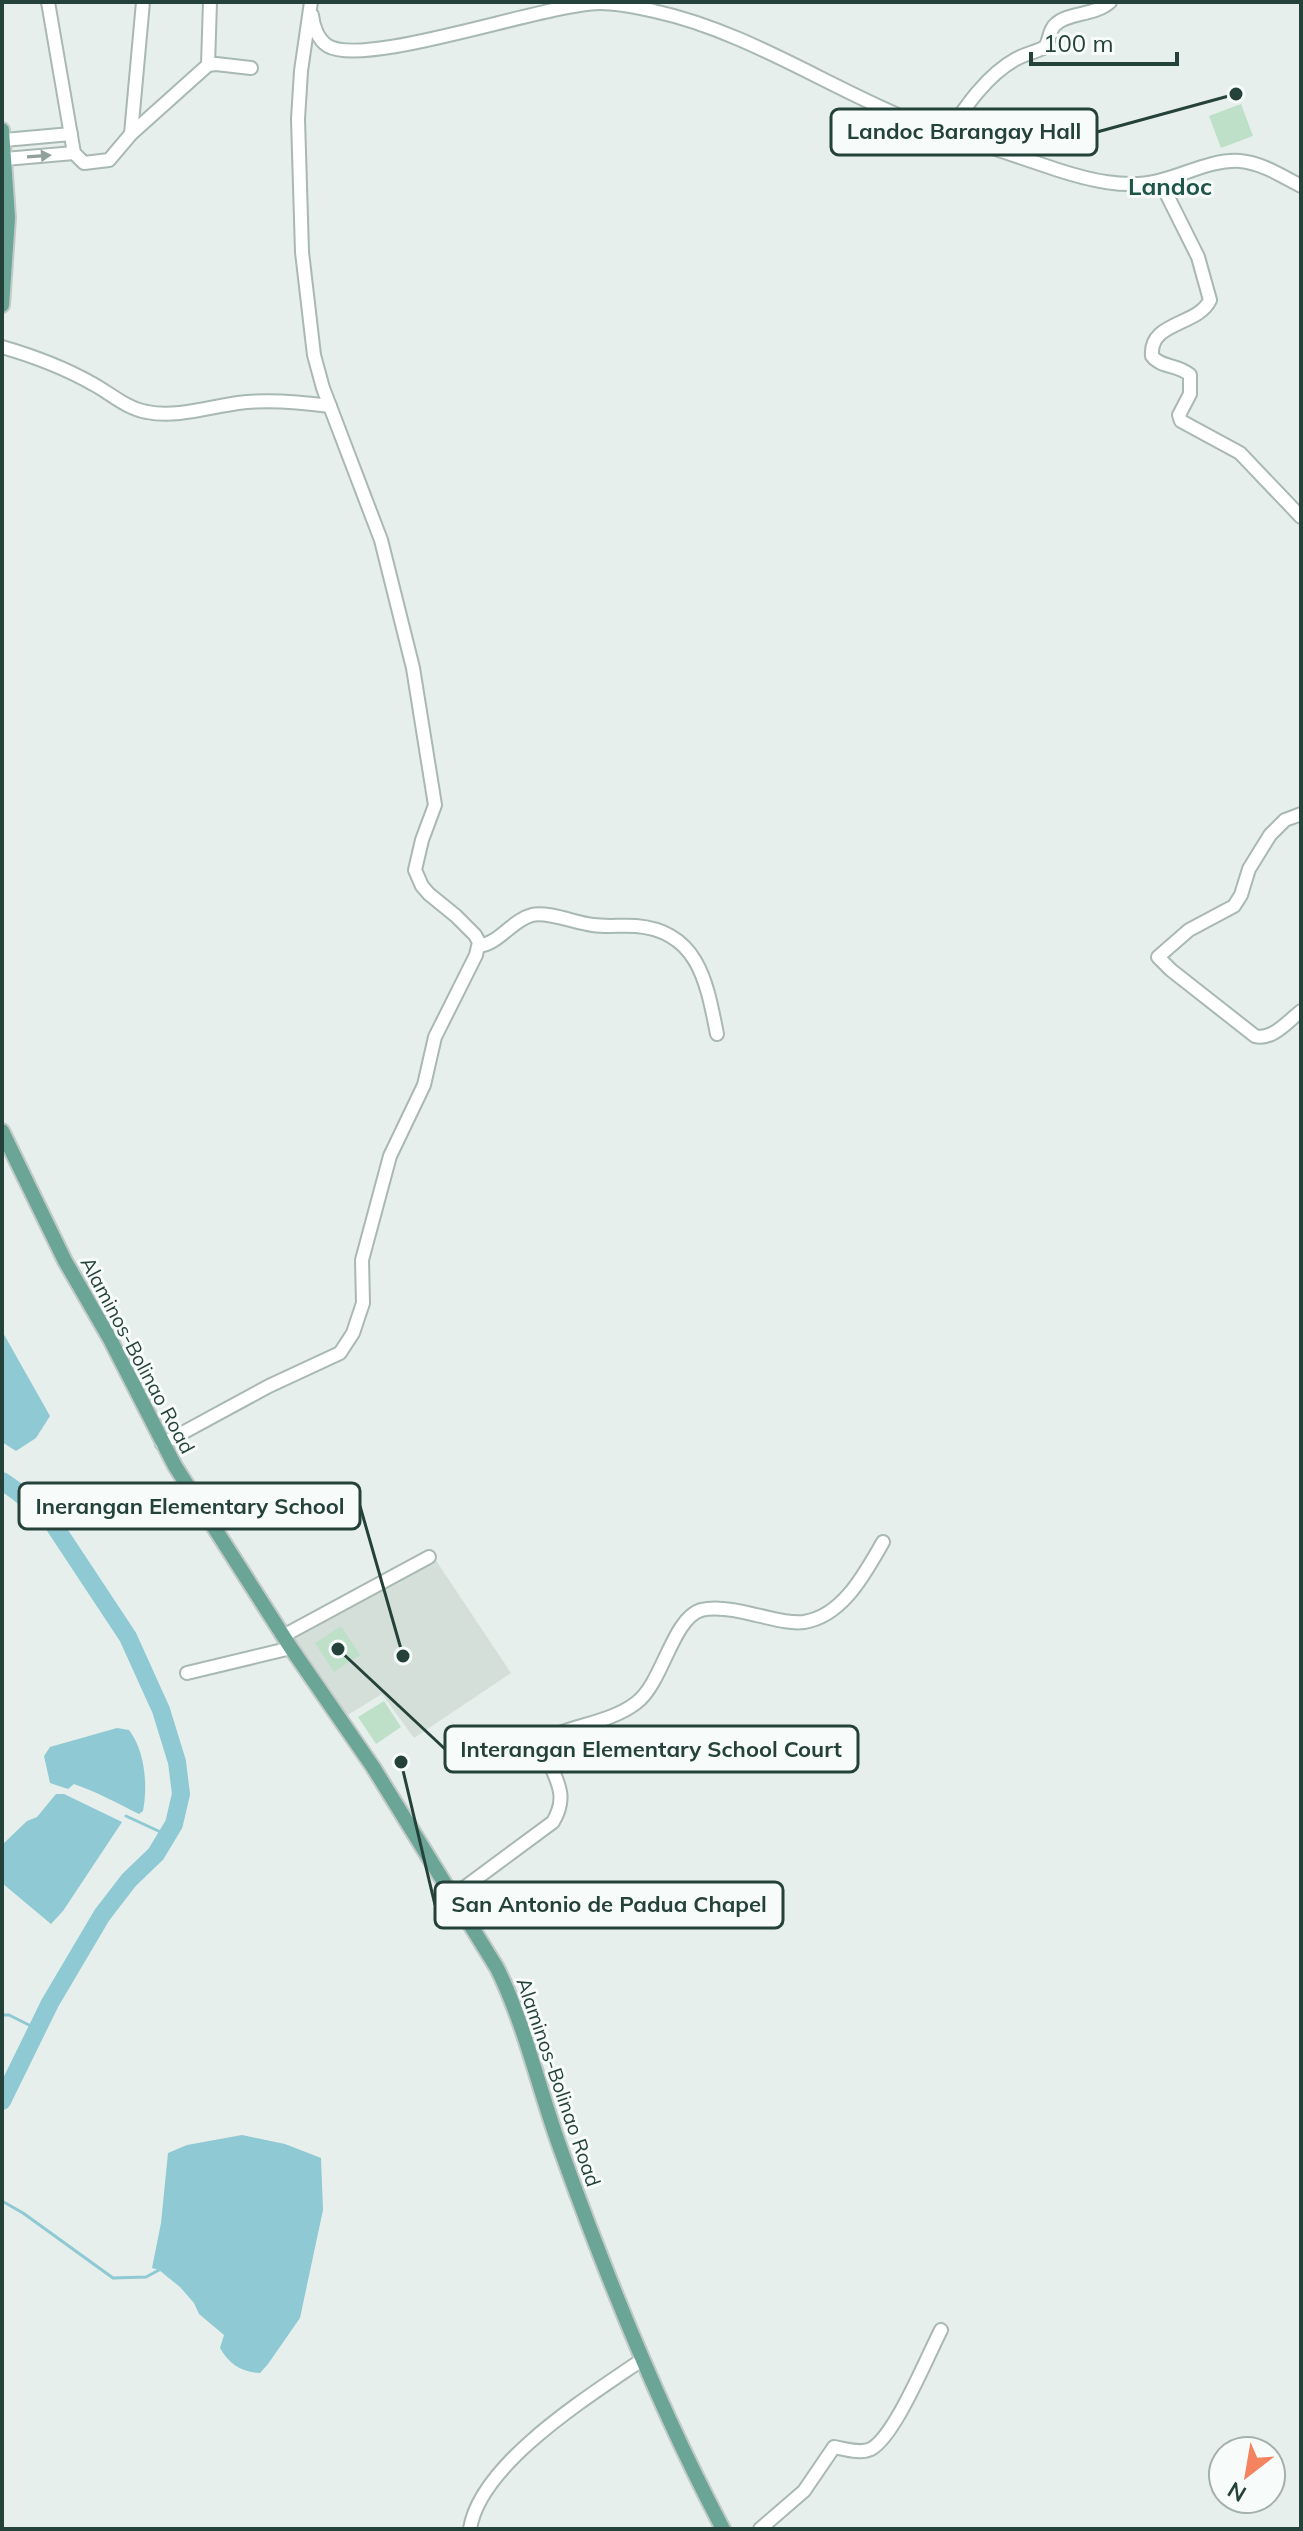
<svg xmlns="http://www.w3.org/2000/svg" width="1303" height="2531" font-family="Mulish,sans-serif">
<rect width="100%" height="100%" fill="#e6efeb"/>
<!-- built -->
<polygon fill="#d4dfda" points="435,1559 511,1673 414,1738 382,1694 346,1716 294,1639"/>
<!-- green -->
<g fill="#bfe0c8">
<polygon points="1241,104 1253,136 1221,148 1209,116"/>
<polygon points="341,1626 360,1655 334,1672 315,1643"/>
<polygon points="384,1701 401,1727 376,1744 358,1717"/>
</g>
<!-- water -->
<g fill="#8ec9d4">
<polygon points="2,1331 50,1416 36,1438 16,1451 2,1442"/>
<path d="M117,1728L129,1730C145,1751 148,1785 143,1811L139,1814C117,1803 97,1792 74,1784L68,1789L50,1783L44,1756L50,1747Z"/>
<polygon points="56,1794 64,1794 122,1822 63,1911 51,1924 2,1883 2,1845 27,1821 37,1817"/>
<path d="M242,2135L285,2144L321,2158L323,2210L300,2318L268,2364L260,2373C241,2372 229,2364 220,2348L224,2335L199,2314L194,2303L180,2287L159,2270L152,2268L161,2223L168,2153L187,2145Z"/>
</g>
<g fill="none" stroke-linecap="round" stroke-linejoin="round">
<!-- stream -->
<g stroke="#8ec9d4" stroke-width="3">
<polyline points="126,1816 167,1835"/>
<polyline points="2,2015 9,2015 37,2029"/>
<polyline points="2,2201 23,2213 113,2278 146,2277 159,2270"/>
</g>
<!-- river -->
<polyline stroke="#8ec9d4" stroke-width="18" points="2,1481 18,1492 50,1519 128,1637 161,1710 177,1762 181,1794 174,1824 156,1854 129,1880 102,1915 50,2003 2,2101"/>
<defs>
<g id="minor">
<polyline points="48,2 74,153 84,163 109,160 131,134 208,65 216,64 251,68"/>
<path d="M312,15C313,26 318,40 328,46C367,68 543,4 600,3C619,3 636,7 654,11C741,30 817,80 898,115C918,124 939,130 960,137C993,148 1025,159 1058,170C1089,180 1125,189 1158,181C1185,175 1212,159 1240,161C1262,163 1282,176 1301,186"/>
<polyline points="208,65 210,2"/>
<path d="M948,133C966,106 987,75 1016,59C1025,54 1036,52 1045,47C1050,40 1049,29 1056,24C1069,12 1094,16 1110,2"/>
<polyline points="131,134 143,2"/>
<polyline points="4,140 71,134"/>
<polyline points="5,159 74,153"/>
<path d="M1160,181L1198,257L1210,300C1198,326 1149,321 1152,356C1161,368 1178,364 1190,375V394L1179,415L1181,421L1240,453L1301,517"/>
<path d="M2,347C33,356 65,368 93,384C110,393 127,409 147,412C176,418 209,407 238,403C268,399 300,402 330,406"/>
<path d="M1301,814L1285,820L1270,835L1249,869L1241,895L1234,906L1189,930L1158,957L1171,970L1255,1036C1272,1041 1288,1021 1301,1011"/>
<path d="M479,946C500,943 512,920 532,915C547,911 576,923 593,925C607,927 622,925 636,926C699,931 707,984 717,1034"/>
<polyline points="162,1444 269,1386 340,1353 353,1333 363,1303 362,1260 390,1156 424,1085 435,1037 476,955 479,942 475,935 456,916 429,894 422,886 415,870 422,840 435,805 413,668 381,540 323,388 314,355 302,252 298,119 301,71 311,2"/>
<polyline points="283,1636 429,1557"/>
<polyline points="187,1673 291,1648"/>
<path d="M453,1896L553,1822C575,1785 541,1771 549,1740L557,1734C582,1724 614,1720 636,1703C663,1683 672,1619 701,1610C716,1606 741,1611 756,1615C771,1618 788,1624 804,1622C843,1616 865,1573 883,1542"/>
<path d="M470,2529C480,2463 591,2395 643,2359"/>
<path d="M760,2529L804,2491L834,2447C845,2449 860,2454 871,2449C895,2436 927,2357 941,2330"/>
</g>
<g id="major">
<polyline points="2,130 8,218 2,305"/>
<path d="M2,1131L65,1261L110,1339L175,1466L291,1648L373,1767L497,1968C526,2027 539,2091 562,2153C608,2281 659,2408 723,2529"/>
</g>
</defs>
<!-- minor casing -->
<use href="#minor" stroke="#a8b8b2" stroke-width="16"/>
<!-- major casing -->
<use href="#major" stroke="#c2cac8" stroke-width="18"/>
<!-- minor -->
<use href="#minor" stroke="#fff" stroke-width="12"/>
<!-- major -->
<use href="#major" stroke="#6aa596" stroke-width="14"/>
</g>
<!-- one-way arrows -->
<defs><path id="oneway-solid" d="M-6-.8H1V-3.2L6.5 0L1 3.2V.8H-6Z" transform="scale(2)"/></defs>
<use fill="#92a09c" href="#oneway-solid" transform="translate(39 156) rotate(-4)"/>
<g text-anchor="middle" dominant-baseline="central" stroke-width="6" stroke-linejoin="round" paint-order="stroke">
<!-- street labels -->
<g font-size="20" fill="#24423a" stroke="#f7fbf9">
<text transform="translate(138 1355) rotate(62)">Alaminos-Bolinao Road</text>
<text transform="translate(559 2082) rotate(71)">Alaminos-Bolinao Road</text>
</g>
<!-- quarter labels -->
<g font-size="24" font-weight="bold" fill="#1f5548" stroke="#f7fbf9">
<text x="1170" y="186">Landoc</text>
</g>
</g>
<!-- callouts -->
<path fill="none" stroke="#24423a" stroke-width="3" d="M1236 94L1097 132M403 1656L360 1506M338 1649L445 1749M401 1762L435 1905"/>
<g fill="#24423a" stroke="#f7fbf9" stroke-width="3">
<circle cx="1236" cy="94" r="8"/>
<circle cx="403" cy="1656" r="8"/>
<circle cx="338" cy="1649" r="8"/>
<circle cx="401" cy="1762" r="8"/>
</g>
<g fill="#f7fbf9" stroke="#24423a" stroke-width="3">
<rect x="831" y="109" width="266" height="46" rx="8"/>
<rect x="19" y="1483" width="341" height="46" rx="8"/>
<rect x="445" y="1726" width="413" height="46" rx="8"/>
<rect x="435" y="1882" width="348" height="46" rx="8"/>
</g>
<g font-size="22" text-anchor="middle" font-weight="bold" fill="#24423a">
<text x="964" y="139">Landoc Barangay Hall</text>
<text x="190" y="1514">Inerangan Elementary School</text>
<text x="651" y="1757">Interangan Elementary School Court</text>
<text x="609" y="1912">San Antonio de Padua Chapel</text>
</g>
<!-- border -->
<rect width="1303" height="2531" fill="none" stroke="#24423a" stroke-width="8"/>
<!-- north arrow -->
<g transform="translate(1247 2475) rotate(211)"><circle r="38" fill="#f7fbf9" stroke="#a3b1ad" stroke-width="2"/>
<path d="M0-6L14 30L0 20L-14 30Z" fill="#f4845f"/>
<text y="-12" font-size="22" font-weight="bold" text-anchor="middle" fill="#24423a">N</text>
</g>
<!-- scale -->
<path d="M1031 52v12h146v-12" fill="none" stroke="#24423a" stroke-width="4"/>
<text x="1043" y="52" font-size="24" fill="#24423a" stroke="#f7fbf9" stroke-width="6" paint-order="stroke">100 m</text>
</svg>
